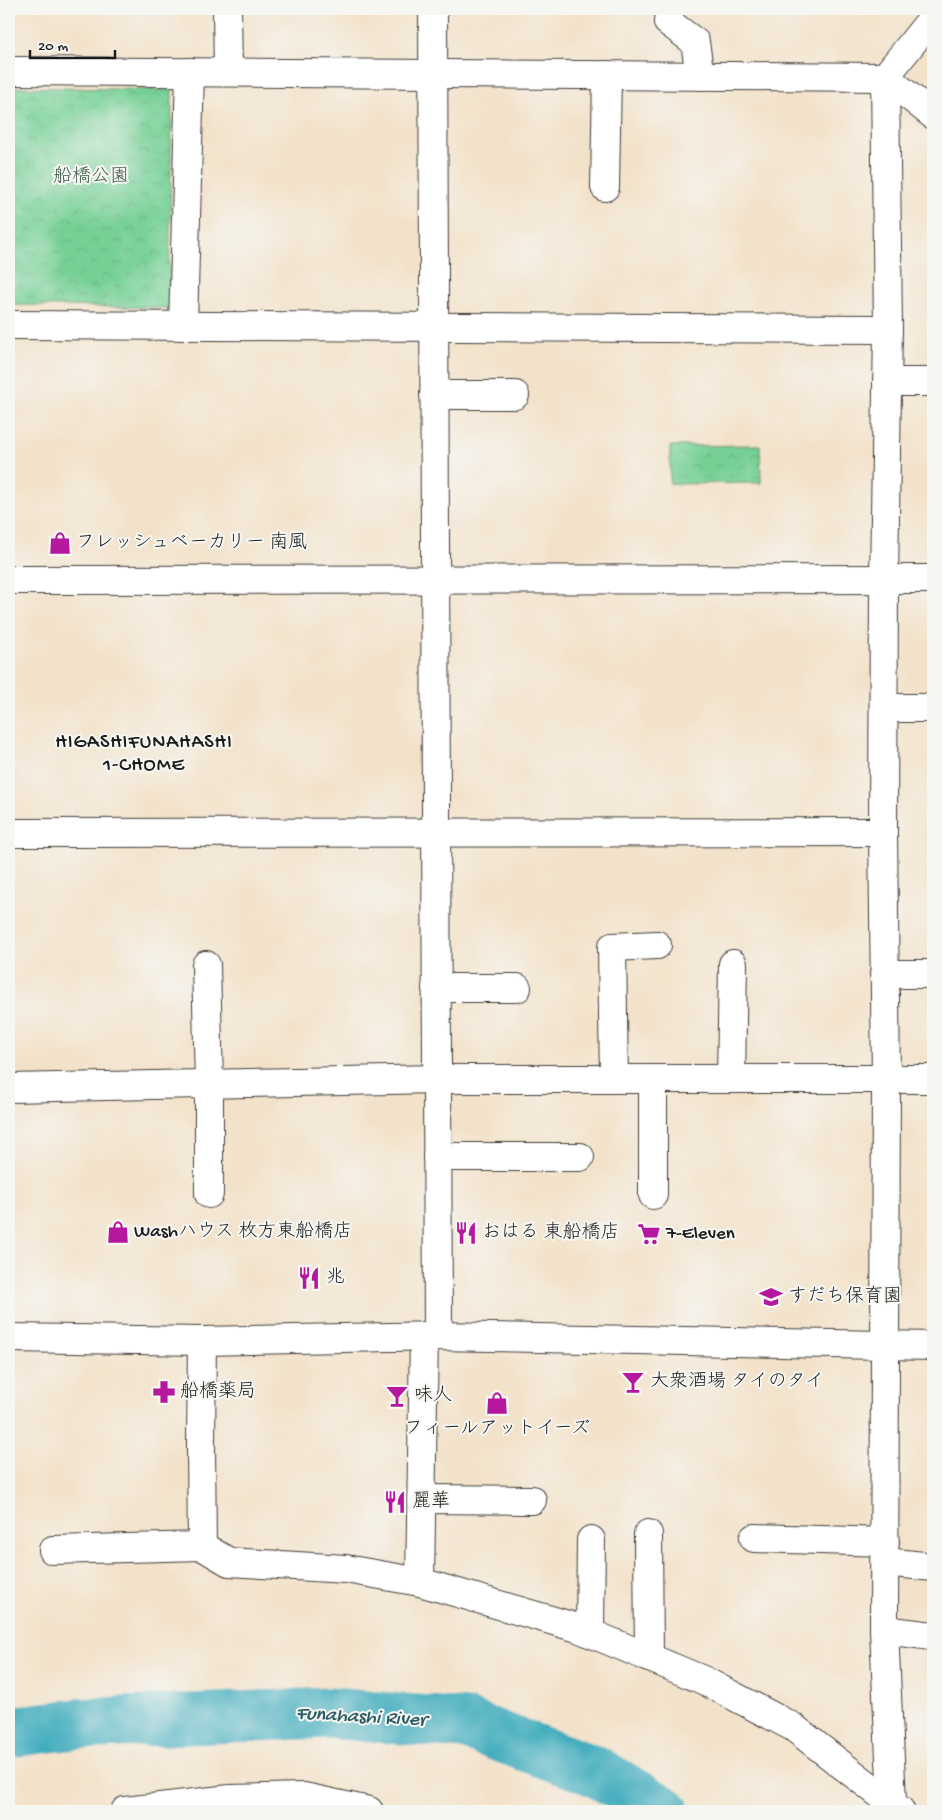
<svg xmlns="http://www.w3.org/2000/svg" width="942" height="1820" font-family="'Gochi Hand','Klee One',sans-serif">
<defs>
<pattern id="park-crowns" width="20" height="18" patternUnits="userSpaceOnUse" patternTransform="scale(1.25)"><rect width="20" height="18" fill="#76d096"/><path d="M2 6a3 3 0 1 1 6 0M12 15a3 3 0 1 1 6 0" fill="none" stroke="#66b281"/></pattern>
</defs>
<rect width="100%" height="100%" fill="#f6f6f2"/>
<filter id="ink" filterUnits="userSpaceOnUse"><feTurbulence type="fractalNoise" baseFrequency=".02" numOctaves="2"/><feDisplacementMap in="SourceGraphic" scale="10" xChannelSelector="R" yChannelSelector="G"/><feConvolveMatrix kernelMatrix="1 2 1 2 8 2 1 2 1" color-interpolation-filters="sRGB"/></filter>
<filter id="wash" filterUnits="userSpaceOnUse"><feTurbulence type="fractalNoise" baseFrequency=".0096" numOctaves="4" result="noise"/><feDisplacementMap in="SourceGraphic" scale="20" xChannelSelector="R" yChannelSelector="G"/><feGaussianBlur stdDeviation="1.12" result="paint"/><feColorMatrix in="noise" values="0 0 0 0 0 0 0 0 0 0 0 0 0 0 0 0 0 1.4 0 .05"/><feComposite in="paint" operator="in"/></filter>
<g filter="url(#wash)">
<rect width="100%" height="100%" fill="#f3e2ca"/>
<!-- park -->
<g fill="url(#park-crowns)" stroke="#497659">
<polygon points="12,87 172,90 169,308 9,305"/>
<polygon points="760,445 761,483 670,484 670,446"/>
</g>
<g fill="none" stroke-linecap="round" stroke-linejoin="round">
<!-- river -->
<polyline stroke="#3facbd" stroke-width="51" points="9,1732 76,1724 328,1713 465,1724 597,1772 664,1811"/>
</g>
</g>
<g filter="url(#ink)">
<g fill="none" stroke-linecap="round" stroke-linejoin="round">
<defs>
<g id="minor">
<polyline points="227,9 228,72"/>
<polyline points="433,9 438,1336"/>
<polyline points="670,9 668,22 695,42 700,76"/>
<polyline points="9,71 885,77 933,115"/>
<polyline points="605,187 607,75"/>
<polyline points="9,325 888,329"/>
<polyline points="183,326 190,72"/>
<polyline points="887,382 933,382"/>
<polyline points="434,395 515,395"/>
<polyline points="9,580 933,579"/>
<polyline points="884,708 933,708"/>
<polyline points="9,833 883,832"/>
<polyline points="206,965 209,1083 209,1194"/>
<polyline points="884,974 933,974"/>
<polyline points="436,988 517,988"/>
<polyline points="614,1079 612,947 657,945"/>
<polyline points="653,1079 653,1195"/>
<polyline points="731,1079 733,964"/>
<polyline points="9,1088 437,1079 933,1079"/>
<polyline points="437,1157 580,1157"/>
<polyline points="9,1338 202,1341 438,1336 933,1346"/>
<polyline points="202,1341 201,1446 202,1546 229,1562 346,1569 420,1582 578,1628 703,1680 793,1727 900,1810"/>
<polyline points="421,1499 532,1500"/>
<polyline points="648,1534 649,1658"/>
<polyline points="754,1538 885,1542"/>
<polyline points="53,1550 202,1546"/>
<polyline points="885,1562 933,1567"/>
<polyline points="420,1582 424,1336"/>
<polyline points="884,1630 933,1636"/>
<polyline points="590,1633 591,1540"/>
<polyline points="892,1802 884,1630 886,1079 883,832 884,579 888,329 885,77 933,17"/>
<polyline points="125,1811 230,1799 304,1797 369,1811"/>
</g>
</defs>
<!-- minor casing -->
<use href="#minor" stroke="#3c3a36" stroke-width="30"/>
<!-- minor -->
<use href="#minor" stroke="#fff" stroke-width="28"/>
</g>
</g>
<!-- icons -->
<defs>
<symbol id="shop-bare" viewBox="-9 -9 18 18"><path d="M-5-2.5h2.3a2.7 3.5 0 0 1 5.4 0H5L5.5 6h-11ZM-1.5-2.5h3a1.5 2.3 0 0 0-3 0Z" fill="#b5179e" stroke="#f6f6f2" stroke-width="2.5" paint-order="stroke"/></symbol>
<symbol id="restaurant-bare" viewBox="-9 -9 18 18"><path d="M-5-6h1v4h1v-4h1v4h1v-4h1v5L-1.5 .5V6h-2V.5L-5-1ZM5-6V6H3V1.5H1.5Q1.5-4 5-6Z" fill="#b5179e" stroke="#f6f6f2" stroke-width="2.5" paint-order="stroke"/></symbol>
<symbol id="supermarket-bare" viewBox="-9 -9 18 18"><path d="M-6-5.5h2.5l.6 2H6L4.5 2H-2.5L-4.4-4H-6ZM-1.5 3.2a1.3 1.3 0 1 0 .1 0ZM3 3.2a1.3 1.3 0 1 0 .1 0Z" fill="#b5179e" stroke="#f6f6f2" stroke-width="2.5" paint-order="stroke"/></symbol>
<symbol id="school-bare" viewBox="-9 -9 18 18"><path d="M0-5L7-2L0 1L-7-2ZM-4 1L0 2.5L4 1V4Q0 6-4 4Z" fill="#b5179e" stroke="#f6f6f2" stroke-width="2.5" paint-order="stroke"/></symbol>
<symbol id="bar-bare" viewBox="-9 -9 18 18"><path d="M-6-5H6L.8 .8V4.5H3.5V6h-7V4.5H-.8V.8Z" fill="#b5179e" stroke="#f6f6f2" stroke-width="2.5" paint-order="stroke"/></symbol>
<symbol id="pharmacy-bare" viewBox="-9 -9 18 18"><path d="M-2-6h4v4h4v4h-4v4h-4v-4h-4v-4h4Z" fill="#b5179e" stroke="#f6f6f2" stroke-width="2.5" paint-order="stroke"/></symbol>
</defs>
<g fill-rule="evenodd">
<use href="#shop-bare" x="44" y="527" width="32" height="32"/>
<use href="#shop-bare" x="102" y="1216" width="32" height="32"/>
<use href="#restaurant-bare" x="450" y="1217" width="32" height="32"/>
<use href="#supermarket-bare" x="633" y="1218" width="32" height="32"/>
<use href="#restaurant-bare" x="293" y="1262" width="32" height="32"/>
<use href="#school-bare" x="755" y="1281" width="32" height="32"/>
<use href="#bar-bare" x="617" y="1366" width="32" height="32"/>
<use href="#pharmacy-bare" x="148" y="1376" width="32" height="32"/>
<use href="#bar-bare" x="381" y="1380" width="32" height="32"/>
<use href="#shop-bare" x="481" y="1387" width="32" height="32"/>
<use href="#restaurant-bare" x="379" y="1486" width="32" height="32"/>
</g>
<g text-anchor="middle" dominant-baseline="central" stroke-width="4" stroke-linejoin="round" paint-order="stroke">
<!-- park labels -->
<g font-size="19" fill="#3c5b47" stroke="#f6f6f2">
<text x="91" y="177">船橋公園</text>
</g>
<!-- poi labels -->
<g font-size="19" fill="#1c1c1c" stroke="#f6f6f2" text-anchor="start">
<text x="76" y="543">フレッシュベーカリー 南風</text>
<text x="134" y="1232">Washハウス 枚方東船橋店</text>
<text x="482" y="1233">おはる 東船橋店</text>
<text x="666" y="1234">7-Eleven</text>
<text x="326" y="1278">兆</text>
<text x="788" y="1297">すだち保育園</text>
<text x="650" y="1382">大衆酒場 タイのタイ</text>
<text x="180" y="1392">船橋薬局</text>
<text x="414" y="1396">味人</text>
<text x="497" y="1429" text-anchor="middle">フィールアットイーズ</text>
<text x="412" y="1502">麗華</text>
</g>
<!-- neighbourhood labels -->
<g font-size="20" letter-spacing="1" fill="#1c1c1c" stroke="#f6f6f2">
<text x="144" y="743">HIGASHIFUNAHASHI<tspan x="144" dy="23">1-CHOME</tspan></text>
</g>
<!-- water labels -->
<g font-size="20" font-style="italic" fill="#2c5d64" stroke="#f6f6f2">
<text transform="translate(361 1718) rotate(3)">Funahashi River</text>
</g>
</g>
<!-- margin -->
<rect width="942" height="1820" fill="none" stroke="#f6f6f2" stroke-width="30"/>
<!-- scale -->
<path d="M30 50v8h85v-8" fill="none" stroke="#1c1c1c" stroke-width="2.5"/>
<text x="38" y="50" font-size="15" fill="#1c1c1c" stroke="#f6f6f2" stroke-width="4" paint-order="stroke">20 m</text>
</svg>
